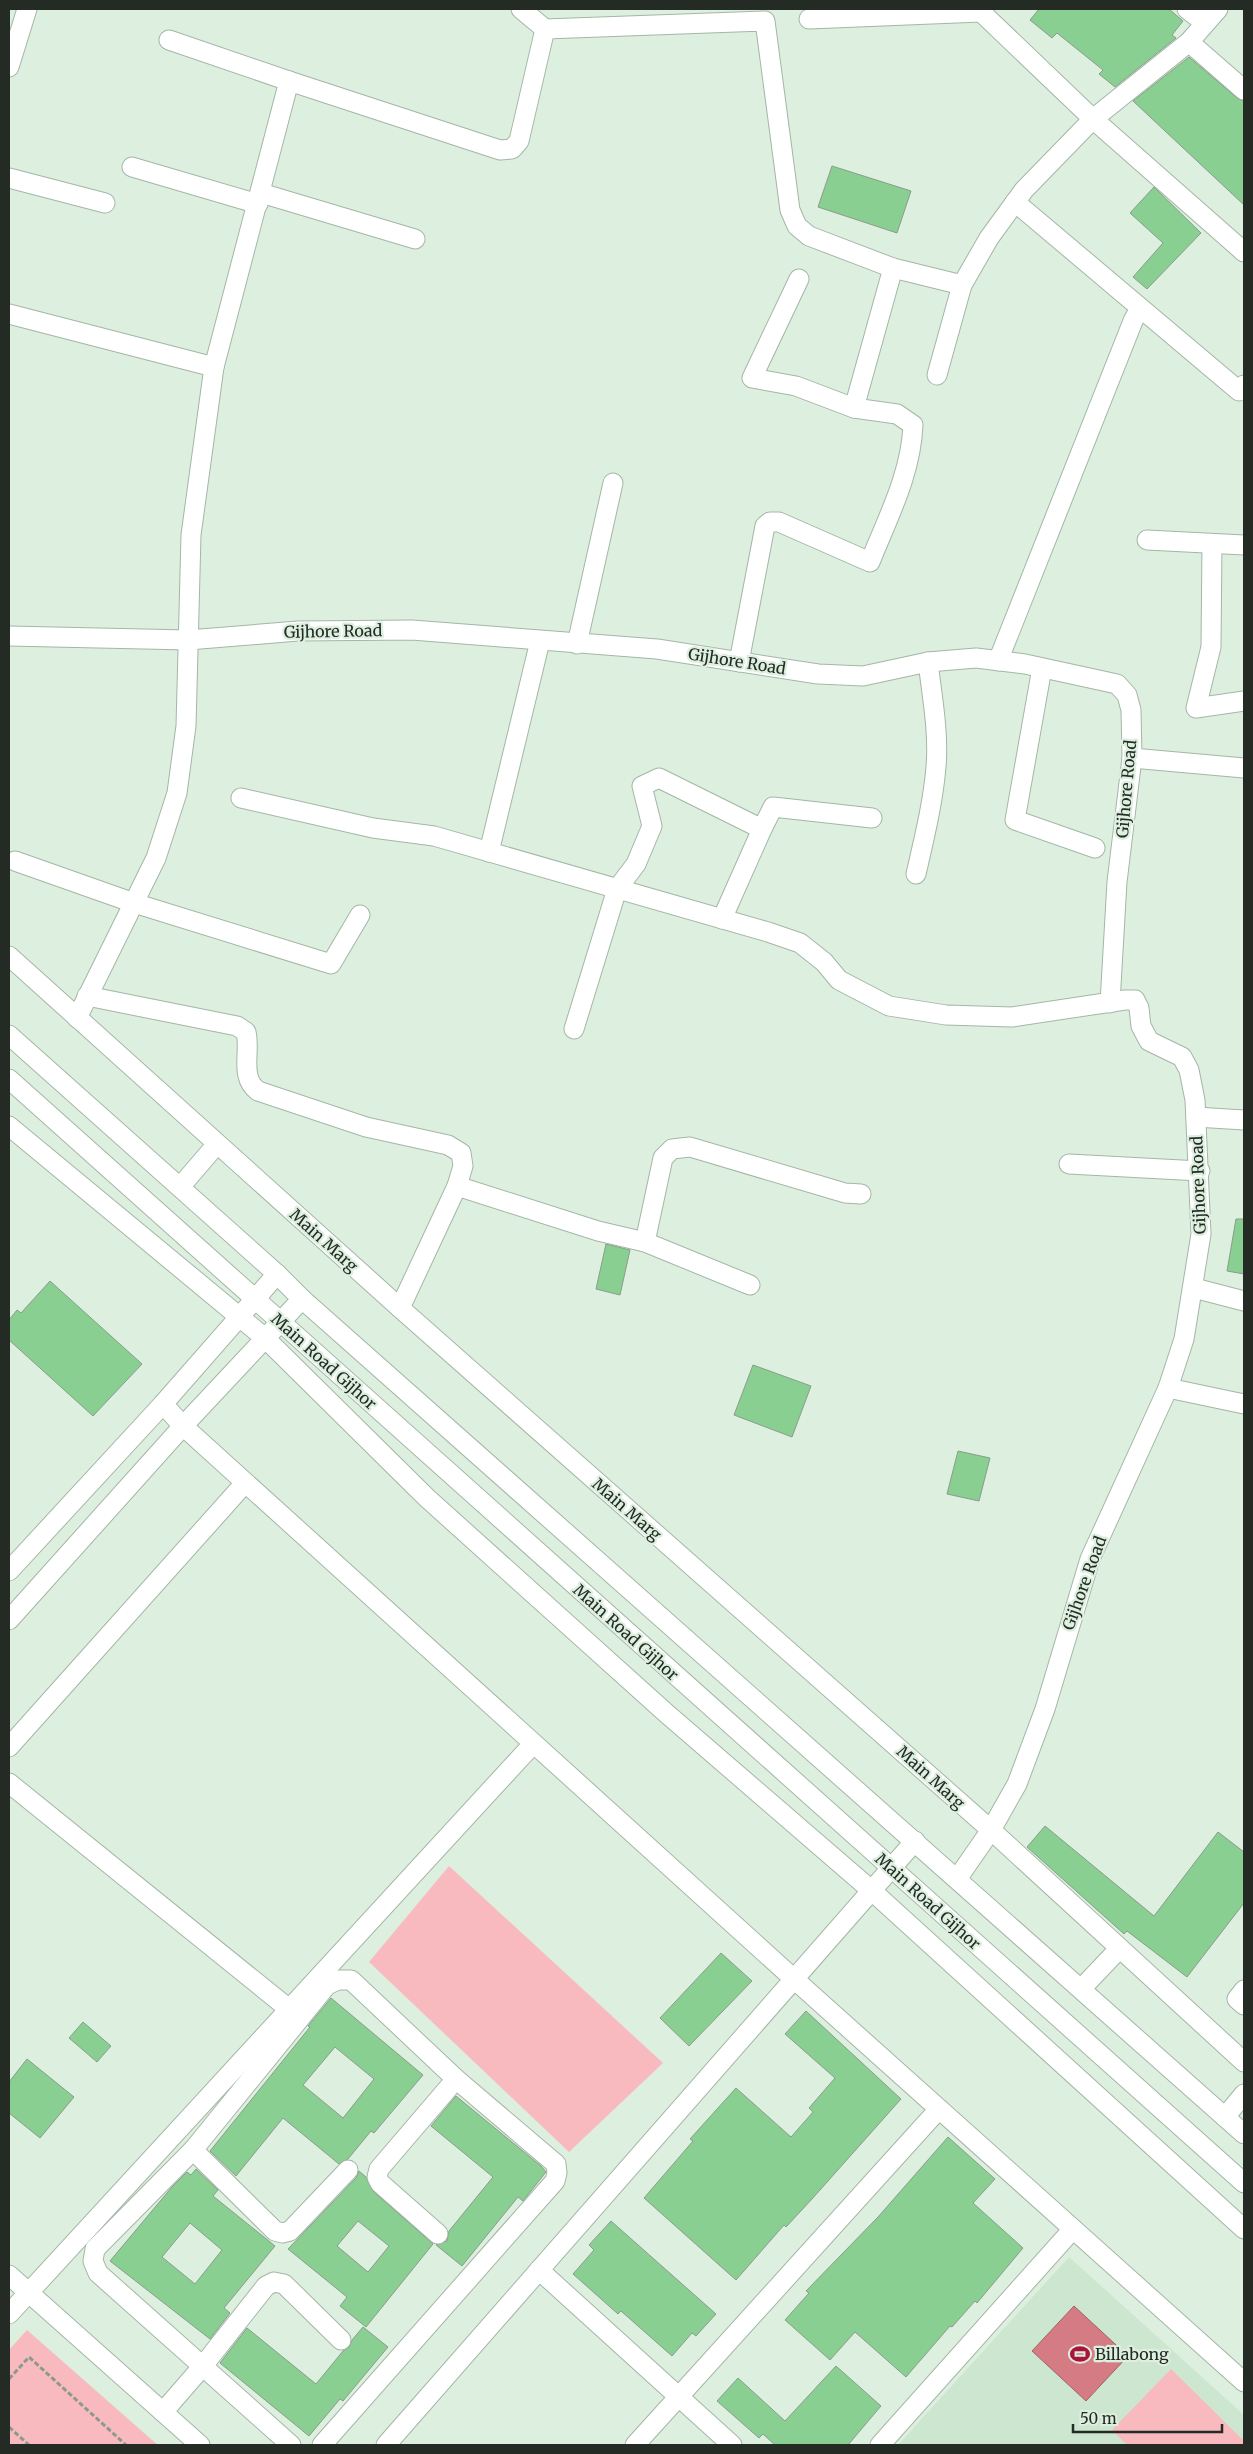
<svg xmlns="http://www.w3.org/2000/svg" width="1253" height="2454" font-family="Merriweather,serif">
<rect width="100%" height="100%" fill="#ddefde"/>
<!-- built -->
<polygon fill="#cde6cf" points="1069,2257 1244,2415 1244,2445 898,2445"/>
<!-- green -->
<g fill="#f9babf">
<polygon points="449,1866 663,2063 569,2152 369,1962"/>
<polygon points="27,2330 152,2440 158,2445 9,2445 9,2350"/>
<polygon points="1171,2369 1244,2441 1244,2445 1127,2445 1112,2430"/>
</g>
<!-- water -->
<polygon fill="#d57b84" stroke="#a06368" points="1074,2306 1128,2356 1086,2401 1032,2351"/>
<!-- building -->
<g fill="#88cf91" stroke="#8b9c8c" fill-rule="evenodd">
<polygon points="1039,9 1169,9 1183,21 1172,35 1176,38 1115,87 1099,74 1103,70 1057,33 1052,38 1030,20"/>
<polygon points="1189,57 1237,98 1244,101 1244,205 1133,101"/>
<polygon points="832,166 911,191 897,233 818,207"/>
<polygon points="1154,187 1201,233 1147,289 1133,277 1163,243 1130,213"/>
<polygon points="1236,1219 1244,1219 1244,1274 1227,1271"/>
<polygon points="606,1244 630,1250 620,1295 596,1289"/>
<polygon points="50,1281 142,1364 93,1416 9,1340 9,1320 17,1310 21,1313"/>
<polygon points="753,1365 811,1386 792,1437 734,1415"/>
<polygon points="958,1451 990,1458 979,1501 947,1494"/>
<polygon points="1045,1826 1154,1916 1218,1832 1244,1852 1244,1903 1187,1977 1127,1931 1124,1934 1027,1847"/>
<polygon points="721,1953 752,1981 689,2046 660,2018"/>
<path d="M331,1998L423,2075L374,2133L371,2131L348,2159L339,2164L283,2118L236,2176L210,2151L310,2027L308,2026ZM335,2047L374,2079L343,2118L303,2085Z"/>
<polygon points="806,2011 901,2099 812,2199 786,2227 784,2225 736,2280 644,2198 693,2141 690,2139 736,2088 791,2137 813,2112 809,2108 835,2078 785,2034"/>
<polygon points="83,2022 111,2046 97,2062 69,2038"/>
<polygon points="27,2059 74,2097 40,2138 9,2113 9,2082"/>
<polygon points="456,2096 541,2166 546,2172 523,2201 518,2197 462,2266 436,2245 447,2241 449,2231 493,2177 431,2126"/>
<polygon points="948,2137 995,2179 973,2203 1023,2248 977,2303 975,2301 952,2327 950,2326 906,2377 855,2332 830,2360 785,2320 809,2293 806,2291 878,2217"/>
<path d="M196,2169L218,2190L213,2196L275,2246L224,2308L230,2313L210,2339L110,2261L172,2187L187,2172L191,2175ZM190,2223L222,2250L195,2284L162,2257Z"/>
<path d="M359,2171L366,2177L373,2191L433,2244L366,2327L340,2306L347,2297L288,2249L356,2178ZM358,2221L389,2246L368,2272L337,2246Z"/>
<polygon points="611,2221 716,2314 696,2336 692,2333 672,2356 621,2311 618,2314 573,2274 594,2250 589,2245"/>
<polygon points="363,2327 388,2347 343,2401 340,2399 309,2436 220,2363 247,2328 316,2384 343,2351 349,2347 352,2340"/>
<polygon points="836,2366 881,2406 848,2445 775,2445 763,2434 759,2438 717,2401 738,2378 785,2421"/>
</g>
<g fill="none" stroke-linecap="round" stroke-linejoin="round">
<defs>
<g id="minor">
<polyline points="521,9 545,29 765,21 790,210 797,226 809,236 893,268 962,285 989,238 1024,190 1093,119 1189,42 1218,9"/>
<polyline points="1187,9 1205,23"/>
<polyline points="981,12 1093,119 1244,252"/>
<polyline points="809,19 981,12 984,9"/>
<polyline points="169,40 289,81"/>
<polyline points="1189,42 1244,90"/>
<polyline points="9,67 27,9"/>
<polyline points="132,167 258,204"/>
<polyline points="9,178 105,203"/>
<polyline points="261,193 415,239"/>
<polyline points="1015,202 1239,391 1244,385"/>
<polyline points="799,279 752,378 796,386 854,408 893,268"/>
<polyline points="9,314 214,367 191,535 186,726 177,793 156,858 77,1018"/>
<polyline points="214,367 289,81 500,150 512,149 519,141 545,29"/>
<polyline points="937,375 962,285"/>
<polyline points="1147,540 1244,545"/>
<polyline points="1212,544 1211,647 1196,708 1244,701"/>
<polyline points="9,636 188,640 298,631 412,630 657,649 818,674 863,676 928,662 976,658 1025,664 1117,684 1127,695 1131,710 1132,758 1117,882 1110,1003"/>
<polyline points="577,644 613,483"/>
<polyline points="998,661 1133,321 1140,308"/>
<path d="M739,662L765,526L770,522H779L870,562C888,517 911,474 913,425L897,414L854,408"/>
<polyline points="1042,668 1015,820 1095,848"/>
<polyline points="1132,758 1244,768"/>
<polyline points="241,798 373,828 434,836 768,932 800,943 824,962 839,980 889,1006 946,1015 1012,1017 1125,1000 1135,1000 1139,1008 1141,1026 1149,1041 1182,1057 1189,1070 1195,1100 1201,1234 1184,1339 1168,1388 1090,1559 1045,1709 1017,1784 991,1830 957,1879"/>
<polyline points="489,852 540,641"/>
<polyline points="15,861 134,903 331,964 360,915"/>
<path d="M916,874C924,839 933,803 936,767C939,733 932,696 928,662"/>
<polyline points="722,919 762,829"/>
<polyline points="9,956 400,1308 991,1830 1244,2062"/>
<path d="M87,996L237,1026L246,1032C251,1052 239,1077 258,1091L366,1127L448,1145L461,1153L463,1166L457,1186L598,1231L645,1242L750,1285"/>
<polyline points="574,1029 617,889 636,864 652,826 642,786 659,778 762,829 773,807 872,818"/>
<polyline points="9,1035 277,1274 302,1299 1244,2134"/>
<polyline points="9,1079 1244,2183"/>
<polyline points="1196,1117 1244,1120"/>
<polyline points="9,1126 265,1338 427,1498 666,1713 871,1890 1244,2229"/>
<polyline points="1069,1164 1200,1171"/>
<polyline points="180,1187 217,1144"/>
<polyline points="645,1242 663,1158 672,1149 690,1147 845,1193 861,1194"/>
<polyline points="1194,1288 1244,1301"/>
<polyline points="400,1308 457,1186"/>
<polyline points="1168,1388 1244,1404"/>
<polyline points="163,1404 183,1426 794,1979 1244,2382"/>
<polyline points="9,1571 163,1404 277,1274"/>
<polyline points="9,1620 183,1426 302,1299"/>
<polyline points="9,1747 245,1483"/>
<polyline points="9,1783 289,2009"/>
<polyline points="1081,1989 1119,1949"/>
<polyline points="1244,1990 1237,1999 1244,2005"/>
<polyline points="1225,2117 1244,2094"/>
<polyline points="193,2150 275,2231 282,2233 290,2231 348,2170"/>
<polyline points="438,2234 380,2183 377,2177 379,2169 456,2079"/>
<polyline points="539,2270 732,2445"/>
<polyline points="9,2275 200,2445"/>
<polyline points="9,2314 533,1744"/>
<polyline points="163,2412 202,2367 266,2286 274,2282 284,2284 341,2340"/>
<polyline points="291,2445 98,2273 93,2261 95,2249 193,2150 327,1985 338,1980 351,1980 456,2079 556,2164 557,2173 555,2181 322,2445"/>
<polyline points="386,2445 915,1841"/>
<polyline points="635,2445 939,2109"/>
<polyline points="880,2445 1073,2229"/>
</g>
</defs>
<!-- minor casing -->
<use href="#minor" stroke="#a4b6a6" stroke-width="21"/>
<!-- path -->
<g stroke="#8c998d" stroke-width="3" stroke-dasharray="5 2.5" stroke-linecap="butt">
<polyline points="9,2379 29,2357 126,2445"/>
<polyline points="9,2427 29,2445"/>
</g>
<!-- minor -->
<use href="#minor" stroke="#fff" stroke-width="19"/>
</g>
<!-- icons -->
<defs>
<symbol id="stadium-bare" viewBox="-9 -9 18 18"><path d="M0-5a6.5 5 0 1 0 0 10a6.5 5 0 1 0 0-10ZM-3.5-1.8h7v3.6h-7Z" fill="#a9133c" stroke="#ddefde" stroke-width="2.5" paint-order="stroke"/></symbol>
</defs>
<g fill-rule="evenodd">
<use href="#stadium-bare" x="1066" y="2340" width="28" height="28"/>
</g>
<g text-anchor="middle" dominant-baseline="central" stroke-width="4.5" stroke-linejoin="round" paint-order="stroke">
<!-- street labels -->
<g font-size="16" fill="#242b25" stroke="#ddefde">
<text transform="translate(333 631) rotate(-1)">Gijhore Road</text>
<text transform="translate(737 661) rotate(9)">Gijhore Road</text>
<text transform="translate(1126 789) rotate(-85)">Gijhore Road</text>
<text transform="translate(1198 1185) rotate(-92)">Gijhore Road</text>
<text transform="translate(324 1240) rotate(42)">Main Marg</text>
<text transform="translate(324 1361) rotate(42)">Main Road Gijhor</text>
<text transform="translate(627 1509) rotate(41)">Main Marg</text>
<text transform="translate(1084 1583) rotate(-70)">Gijhore Road</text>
<text transform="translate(626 1632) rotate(42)">Main Road Gijhor</text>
<text transform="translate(931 1777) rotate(42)">Main Marg</text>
<text transform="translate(928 1901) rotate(42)">Main Road Gijhor</text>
</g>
<!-- poi labels -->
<g font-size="16" fill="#242b25" stroke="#ddefde" text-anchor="start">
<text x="1095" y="2354">Billabong</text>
</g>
</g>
<!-- border -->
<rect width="1253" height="2454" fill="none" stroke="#242b25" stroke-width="20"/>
<!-- scale -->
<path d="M1073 2424v8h149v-8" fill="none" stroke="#242b25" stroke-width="2.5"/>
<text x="1080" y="2424" font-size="15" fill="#242b25" stroke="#ddefde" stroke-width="4" paint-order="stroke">50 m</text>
</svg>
